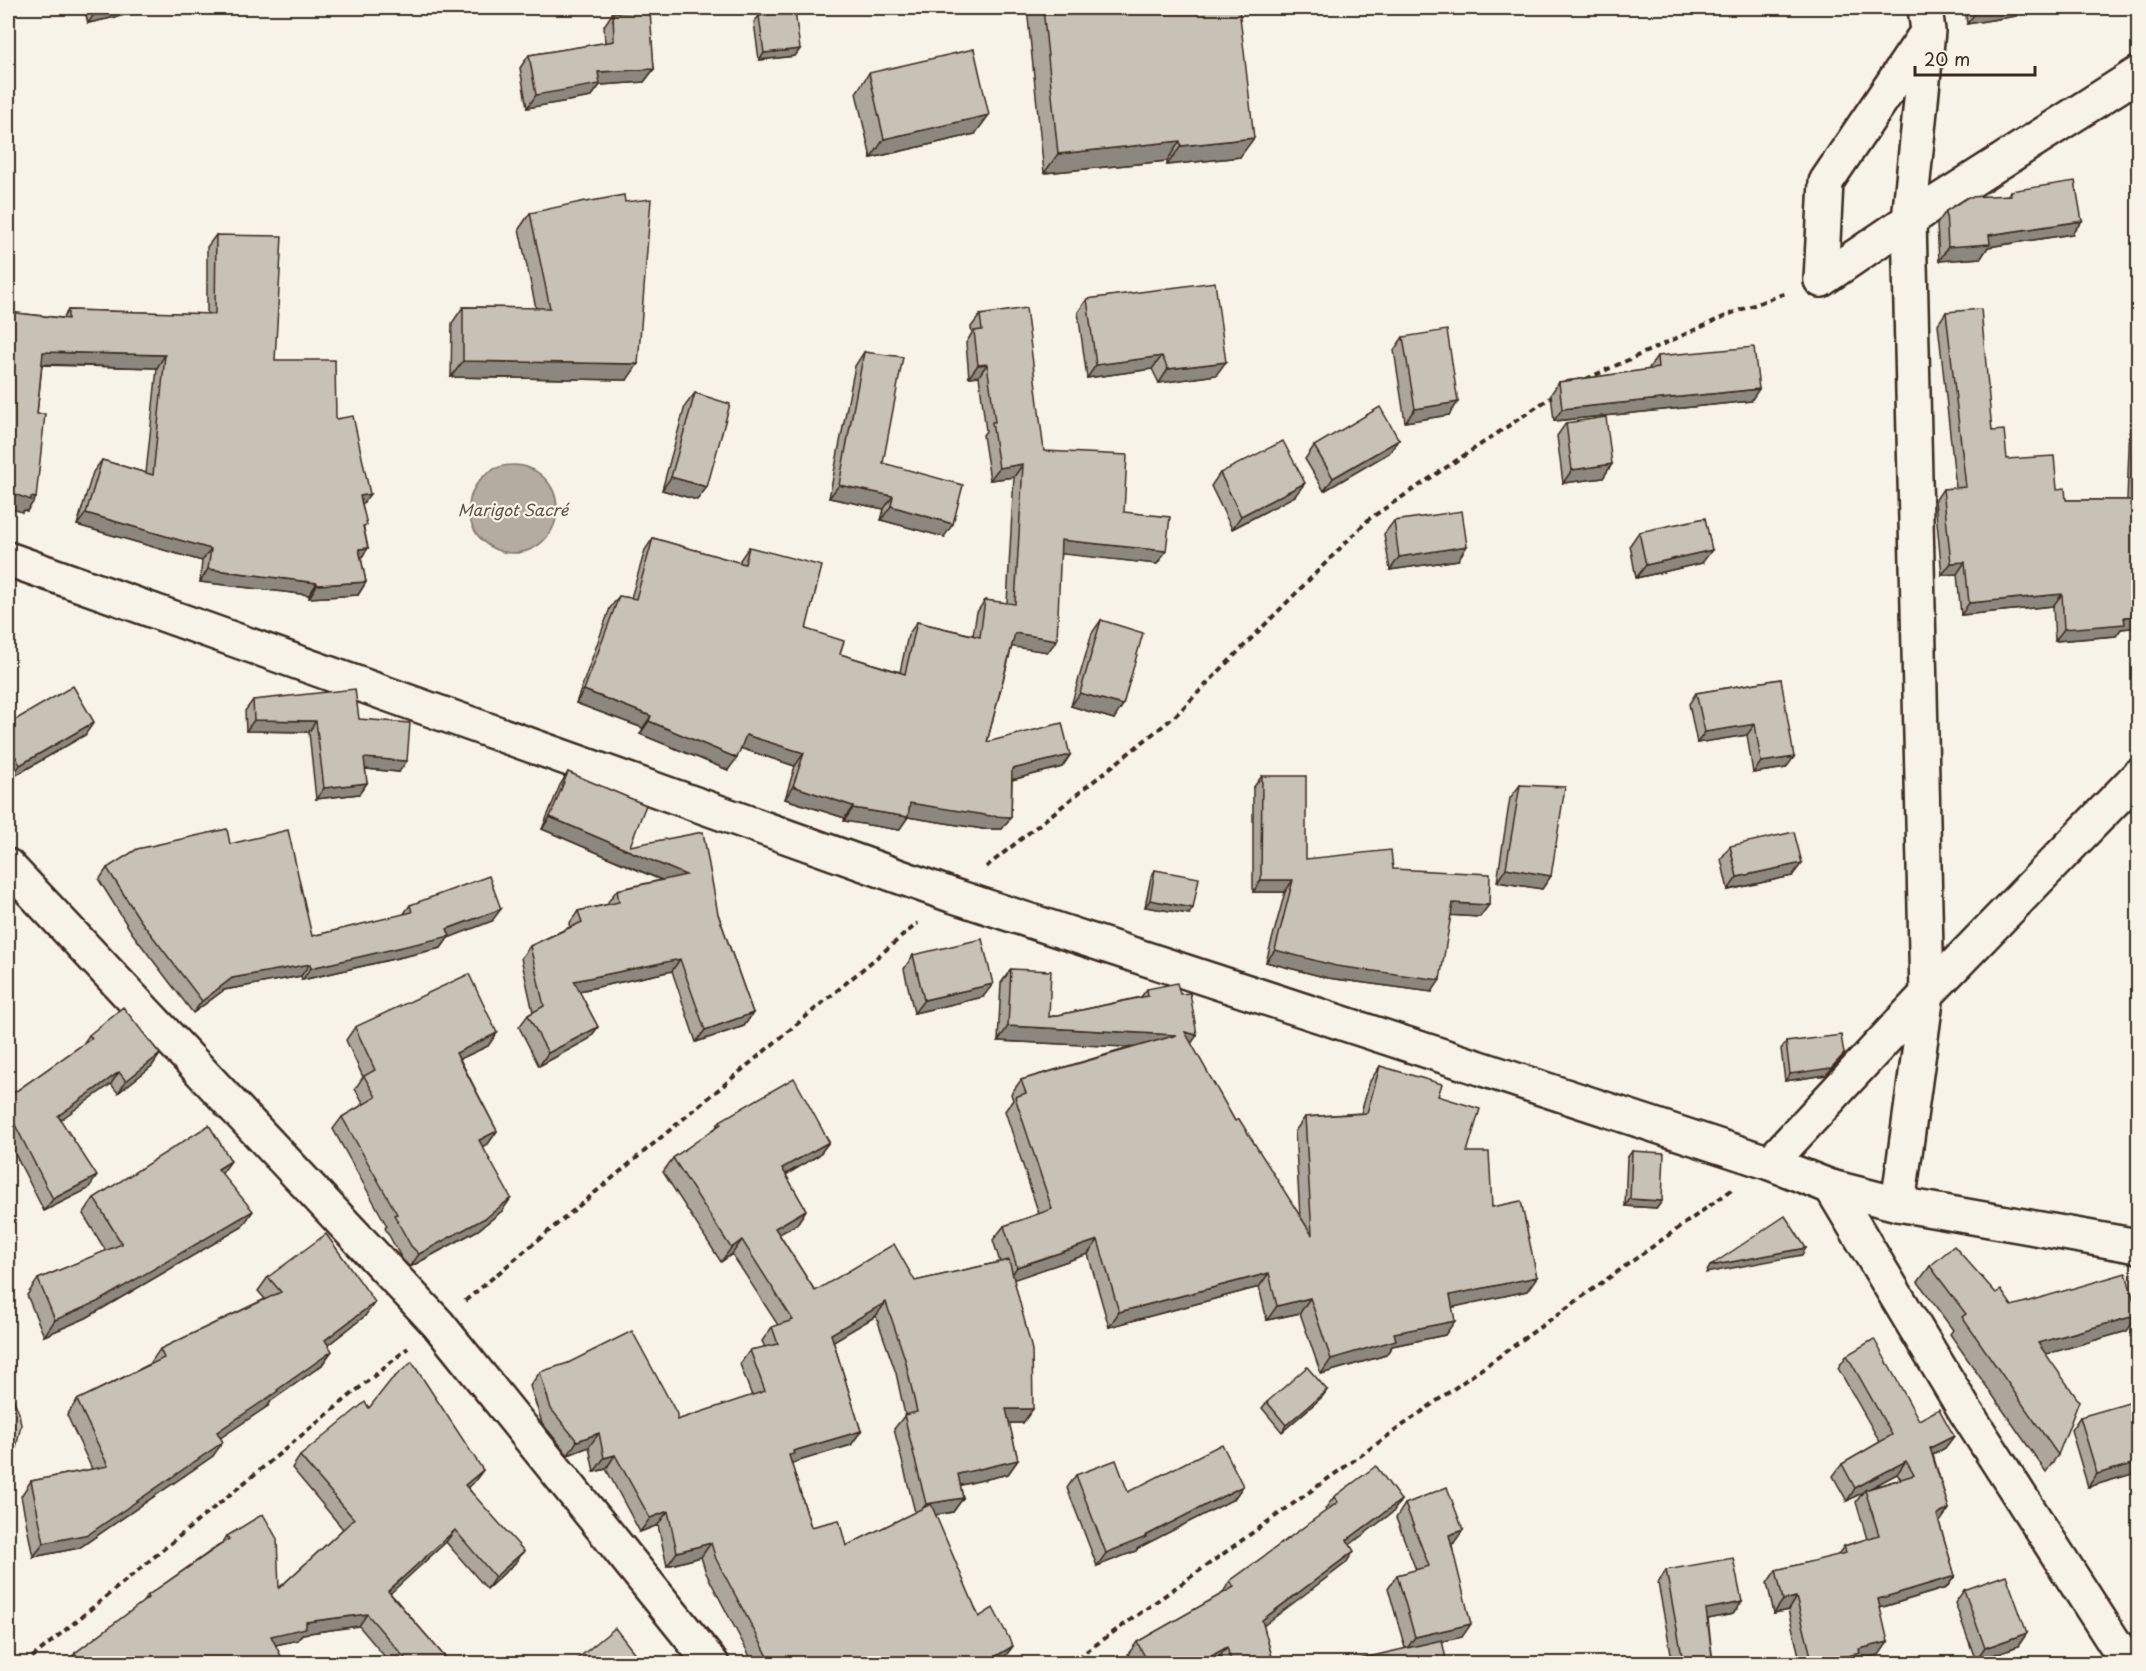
<svg xmlns="http://www.w3.org/2000/svg" width="2146" height="1671" font-family="'Playpen Sans',sans-serif">
<rect width="100%" height="100%" fill="#f7f3e8"/>
<filter id="ink" filterUnits="userSpaceOnUse"><feTurbulence type="fractalNoise" baseFrequency=".0167" numOctaves="2"/><feDisplacementMap in="SourceGraphic" scale="12" xChannelSelector="R" yChannelSelector="G"/><feConvolveMatrix kernelMatrix="1 2 1 2 8 2 1 2 1" color-interpolation-filters="sRGB"/></filter>
<g filter="url(#ink)">
<!-- water -->
<circle fill="#b4aca0" stroke="#84786c" stroke-width="1.5" cx="513" cy="509" r="44"/>
<g fill="none" stroke-linecap="round" stroke-linejoin="round">
<defs>
<g id="minor">
<polyline points="1821,280 1909,220 2138,74"/>
<polyline points="1821,280 1826,182 1926,34"/>
<polyline points="8,866 438,1324 712,1664"/>
<polyline points="1770,1163 1927,994 2138,776"/>
<polyline points="1898,1204 1927,994 1909,220 1928,31 1925,8"/>
</g>
<polyline id="tertiary" points="1831,1187 1964,1409 2128,1664"/>
<polyline id="secondary" points="8,559 951,895 1770,1163 1831,1187 1898,1204 2138,1246"/>
</defs>
<!-- minor casing -->
<use href="#minor" stroke="#3b2a1e" stroke-width="38"/>
<!-- tertiary casing -->
<use href="#tertiary" stroke="#3b2a1e" stroke-width="38"/>
<!-- secondary casing -->
<use href="#secondary" stroke="#3b2a1e" stroke-width="38"/>
<!-- path -->
<g stroke="#3b2a1e" stroke-width="4" stroke-dasharray="6 4.5" stroke-linecap="butt">
<polyline points="1586,379 1732,313 1786,293"/>
<polyline points="986,867 1174,717 1369,519 1556,394"/>
<polyline points="465,1301 918,923"/>
<polyline points="24,1664 408,1348"/>
<polyline points="1069,1664 1733,1189"/>
</g>
<!-- minor -->
<use href="#minor" stroke="#f7f3e8" stroke-width="33"/>
<!-- tertiary -->
<use href="#tertiary" stroke="#f7f3e8" stroke-width="33"/>
<!-- secondary -->
<use href="#secondary" stroke="#f7f3e8" stroke-width="33"/>
</g>
<!-- wall -->
<g fill="#aca69d" stroke="#3b2a1e" stroke-width="1.5" fill-rule="evenodd">
<polygon points="84,8 157,8 88,23"/>
<polygon points="612,8 652,8 649,11 654,69 644,82 600,85 591,97 527,108 520,68 529,55 605,43 604,26 612,14"/>
<polygon points="1027,8 1239,8 1240,157 1167,165 1167,161 1044,173"/>
<polygon points="1965,8 2022,8 2016,16 1967,24"/>
<polygon points="759,16 800,49 795,56 759,60 754,22"/>
<polygon points="869,73 975,134 871,158 856,93"/>
<polygon points="2010,191 2072,234 1988,247 1981,258 1939,261 1937,224 1946,211 2008,195"/>
<polygon points="530,213 627,380 451,377 452,323 463,307 536,308 519,229"/>
<polygon points="216,235 275,360 336,419 362,505 364,529 368,548 361,558 366,582 358,595 309,598 309,595 200,582 202,561 77,525 93,472 102,460 146,473 157,368 42,365 27,511 24,510 22,512 8,312 63,318 68,310 207,314 207,247"/>
<polygon points="1087,299 1216,375 1159,383 1152,369 1087,378 1078,312"/>
<polygon points="1946,312 1992,431 2007,459 2057,489 2066,500 2127,500 2130,423 2139,411 2139,627 2121,629 2116,636 2055,641 2053,606 1961,615 1957,574 1942,575 1935,501 1943,489 1956,488 1938,324"/>
<polygon points="980,315 1044,451 1124,512 1166,551 1157,564 1061,553 1048,652 1012,646 987,742 1070,755 1062,767 1012,780 1011,817 1002,829 983,829 908,817 899,830 844,821 845,818 785,799 795,766 741,748 728,770 640,734 643,728 576,703 610,608 619,596 631,598 645,550 653,538 740,563 740,560 749,547 806,629 840,654 900,672 908,635 917,622 973,635 977,612 985,600 1007,603 1014,477 990,480 983,435 986,431 979,376 969,377 966,343 972,333 971,327"/>
<polygon points="1403,337 1449,415 1405,422 1394,350"/>
<polygon points="864,352 883,463 944,537 881,520 884,509 829,498 855,366"/>
<polygon points="1657,356 1751,401 1554,421 1551,394 1559,382 1649,370 1649,368"/>
<polygon points="695,393 707,487 697,500 662,490 685,406"/>
<polygon points="1566,423 1612,464 1603,478 1563,483 1557,436"/>
<polygon points="1399,440 1389,453 1324,491 1305,459 1314,446"/>
<polygon points="1220,473 1295,496 1232,529 1211,486"/>
<polygon points="1394,521 1458,560 1390,570 1384,534"/>
<polygon points="1639,532 1702,563 1636,578 1630,545"/>
<polygon points="1101,620 1114,719 1071,706 1092,633"/>
<polygon points="1781,679 1786,768 1753,773 1747,735 1697,743 1689,704 1696,693"/>
<polygon points="253,700 359,719 399,772 365,769 367,783 359,794 316,799 309,732 246,731 245,711"/>
<polygon points="8,724 85,735 11,778 8,772"/>
<polygon points="568,772 630,846 718,914 753,1013 744,1026 696,1042 672,971 579,991 598,1027 589,1039 539,1066 519,1027 528,1015 533,1012 521,958 530,946 570,927 569,924 578,911 609,904 608,902 617,890 661,880 542,829 560,785"/>
<polygon points="1262,776 1306,859 1393,869 1480,917 1451,915 1432,992 1328,978 1266,962 1285,892 1253,892 1253,788"/>
<polygon points="1520,785 1551,876 1542,889 1497,882 1510,798"/>
<polygon points="230,844 312,936 403,915 410,905 492,921 448,938 441,948 302,980 301,976 224,990 193,1013 132,933 99,880 107,868"/>
<polygon points="1730,846 1792,876 1728,890 1721,859"/>
<polygon points="1155,870 1189,914 1145,907 1151,877"/>
<polygon points="913,955 983,997 914,1013 904,969"/>
<path d="M1011,969L1049,1017L1141,997L1147,989L1180,994L1197,1035L1191,1043L1235,1121L1300,1216L1295,1131L1305,1117L1361,1113L1370,1081L1380,1066L1438,1096L1467,1152L1492,1207L1527,1291L1452,1307L1445,1335L1392,1346L1386,1355L1321,1374L1300,1313L1267,1320L1259,1287L1109,1327L1088,1254L1014,1279L1023,1423H1009L1018,1460L1008,1474L960,1485L963,1498L953,1512L935,1515L979,1617L1013,1646L1003,1659L996,1664H754L706,1573L701,1557L667,1566L658,1525L640,1532L606,1469L594,1472L589,1447L568,1455L542,1423L530,1386L540,1372L677,1420L752,1396L740,1364L750,1350L765,1347L762,1341L772,1327L778,1325L732,1254L721,1262L663,1172L673,1158L715,1129L720,1121L829,1142L819,1155L786,1175L806,1210L797,1224L779,1234L815,1291L915,1281L1000,1262L993,1240L1004,1226L1039,1214L1005,1111L1013,1100L1011,1094L1021,1080L1132,1047L998,1041L1001,983ZM876,1316L896,1373L905,1415L894,1429L915,1512L846,1546L811,1527L791,1463L851,1445L861,1431L833,1341Z"/>
<polygon points="355,1027 497,1033 488,1046 460,1059 497,1131 488,1144 483,1147 502,1211 478,1230 410,1267 402,1259 385,1228 387,1226 333,1129 342,1117 364,1104 355,1089 363,1077 346,1040"/>
<polygon points="89,1035 160,1054 152,1066 118,1093 111,1084 60,1120 88,1189 44,1211 8,1140 8,1097 83,1044"/>
<polygon points="1786,1042 1844,1054 1839,1061 1826,1075 1785,1081 1781,1049"/>
<polygon points="1632,1151 1662,1201 1657,1208 1625,1206 1627,1158"/>
<polygon points="222,1174 242,1227 86,1318 44,1336 27,1295 38,1279 106,1251 83,1214 94,1198"/>
<polygon points="1930,1266 1996,1293 2012,1306 2127,1331 2046,1354 2058,1455 2046,1472 1950,1334 1953,1330 1918,1282"/>
<polygon points="268,1277 365,1316 328,1345 322,1365 271,1401 268,1406 221,1437 213,1456 79,1548 33,1557 21,1496 31,1481 92,1469 67,1415 77,1400 150,1364 160,1349 265,1299 258,1291"/>
<polygon points="2139,1321 2139,1333 2136,1324"/>
<path d="M1847,1355L1919,1420L1954,1436L1945,1448L1933,1455L1949,1509L1939,1522L1955,1576L1946,1588L1880,1608L1879,1655L1855,1660L1853,1664H1801L1788,1610L1774,1613L1767,1583L1776,1570L1837,1556L1844,1546L1867,1539L1856,1502L1863,1492L1847,1501L1833,1476L1842,1464L1880,1442L1838,1368ZM1897,1474L1901,1479L1870,1488Z"/>
<polygon points="1327,1390 1322,1397 1282,1432 1262,1408 1267,1402"/>
<polygon points="369,1408 483,1470 474,1482 468,1487 515,1563 487,1589 446,1542 390,1593 451,1664 391,1664 359,1626 302,1634 298,1640 275,1645 285,1664 67,1664 75,1653 142,1603 147,1596 222,1543 227,1536 279,1588 343,1529 292,1468 300,1456"/>
<polygon points="2080,1417 2139,1472 2088,1487 2071,1430"/>
<polygon points="1076,1475 1128,1492 1243,1486 1234,1499 1138,1548 1136,1551 1097,1566 1067,1488"/>
<polygon points="1334,1497 1401,1500 1393,1512 1350,1544 1346,1563 1263,1625 1274,1664 1220,1664 1218,1659 1210,1664 1133,1664 1128,1654 1137,1642 1222,1594 1230,1581 1327,1511 1325,1509"/>
<polygon points="1405,1504 1454,1543 1452,1544 1462,1637 1405,1648 1388,1588 1397,1575 1416,1570 1396,1518"/>
<polygon points="1666,1570 1742,1602 1733,1614 1708,1619 1713,1663 1673,1664 1658,1583"/>
<polygon points="1964,1590 2027,1633 2018,1646 1976,1661 1955,1603"/>
</g>
<!-- shaded-wall -->
<g fill="#8c877f" stroke="#3b2a1e" stroke-width="1.5">
<polygon points="109,8 157,8 88,23 97,10"/>
<polygon points="622,8 652,8 646,17 613,20"/>
<polygon points="2001,8 2022,8 2016,16 1967,24 1976,12"/>
<polygon points="800,49 795,56 759,60 764,53"/>
<polygon points="654,69 644,82 600,85 591,97 527,108 536,95 598,72"/>
<polygon points="989,115 975,134 871,158 884,139"/>
<polygon points="1254,138 1240,157 1167,165 1181,146"/>
<polygon points="1180,141 1167,161 1044,173 1058,154"/>
<polygon points="2082,221 2072,234 1988,247 1981,258 1939,261 1948,247 1989,235"/>
<polygon points="43,352 165,355 157,368 34,364"/>
<polygon points="1162,356 1152,369 1087,378 1096,365"/>
<polygon points="463,361 638,364 627,380 451,377"/>
<polygon points="1226,362 1216,375 1159,383 1168,369"/>
<polygon points="987,364 979,376 969,377 978,365"/>
<polygon points="1759,389 1751,401 1554,421 1562,409"/>
<polygon points="1458,402 1449,415 1405,422 1415,409"/>
<polygon points="1399,440 1389,453 1324,491 1333,478"/>
<polygon points="1023,464 1014,477 990,480 999,468"/>
<polygon points="1612,464 1603,478 1563,483 1572,470"/>
<polygon points="671,477 707,487 697,500 662,490"/>
<polygon points="1305,483 1295,496 1232,529 1241,516"/>
<polygon points="839,485 893,496 884,509 829,498"/>
<polygon points="8,492 36,498 27,511 24,510 22,512 8,508"/>
<polygon points="370,494 361,506 360,496"/>
<polygon points="891,506 953,524 944,537 881,520"/>
<polygon points="86,513 211,549 202,561 77,525"/>
<polygon points="1061,540 1166,551 1157,564 1053,553"/>
<polygon points="1467,546 1458,560 1390,570 1399,557"/>
<polygon points="368,548 359,561 359,549"/>
<polygon points="1712,550 1702,563 1636,578 1646,565"/>
<polygon points="1965,562 1957,574 1942,575 1951,563"/>
<polygon points="208,569 317,583 309,595 200,582"/>
<polygon points="366,582 358,595 309,598 317,585"/>
<polygon points="2062,594 2053,606 1961,615 1969,603"/>
<polygon points="2139,616 2139,627 2121,629 2116,636 2055,641 2064,629 2124,617"/>
<polygon points="1015,633 1057,640 1048,652 1007,646"/>
<polygon points="8,637 14,637 8,646"/>
<polygon points="584,690 651,716 643,728 576,703"/>
<polygon points="1080,693 1123,705 1114,719 1071,706"/>
<polygon points="254,720 316,721 309,732 246,731"/>
<polygon points="649,721 737,758 728,770 640,734"/>
<polygon points="94,722 85,735 11,778 20,765"/>
<polygon points="1755,724 1747,735 1697,743 1705,732"/>
<polygon points="746,735 804,753 795,766 737,747"/>
<polygon points="1070,755 1062,767 1003,782 1012,769"/>
<polygon points="1794,757 1786,768 1753,773 1761,762"/>
<polygon points="364,758 407,761 399,772 356,768"/>
<polygon points="367,783 359,794 316,799 324,788"/>
<polygon points="793,786 853,806 845,818 785,799"/>
<polygon points="910,803 1011,817 1002,829 983,829 901,816"/>
<polygon points="853,808 908,817 899,830 844,821"/>
<polygon points="550,817 686,875 678,887 542,829"/>
<polygon points="1802,863 1792,876 1728,890 1737,877"/>
<polygon points="1506,868 1551,876 1542,889 1497,882"/>
<polygon points="1261,880 1293,880 1285,892 1253,892"/>
<polygon points="1150,900 1193,908 1189,914 1145,907"/>
<polygon points="1453,903 1489,905 1480,917 1444,915"/>
<polygon points="501,909 492,921 448,938 441,948 302,980 311,968 447,929"/>
<polygon points="1275,950 1440,980 1432,992 1328,978 1266,962"/>
<polygon points="680,959 672,971 565,994 574,981"/>
<polygon points="310,964 301,976 224,990 193,1013 202,1001 232,978"/>
<polygon points="993,984 983,997 914,1013 924,1000"/>
<polygon points="753,1013 744,1026 696,1042 705,1030"/>
<polygon points="1008,1026 1177,1035 1166,1049 998,1041"/>
<polygon points="598,1027 589,1039 539,1066 548,1053"/>
<polygon points="1185,1032 1197,1035 1187,1050"/>
<polygon points="497,1033 488,1046 447,1065 456,1053"/>
<polygon points="160,1054 152,1066 118,1093 126,1081"/>
<polygon points="1844,1054 1839,1061 1826,1075 1785,1081 1790,1074"/>
<polygon points="119,1072 111,1084 49,1128 58,1116"/>
<polygon points="497,1131 488,1144 470,1153 479,1140"/>
<polygon points="829,1142 819,1155 772,1182 782,1168"/>
<polygon points="231,1161 220,1176 218,1169"/>
<polygon points="97,1176 88,1189 44,1211 53,1199"/>
<polygon points="511,1198 502,1211 478,1230 410,1267 419,1254"/>
<polygon points="1630,1199 1662,1201 1657,1208 1625,1206"/>
<polygon points="806,1210 797,1224 766,1242 775,1228"/>
<polygon points="253,1211 242,1227 86,1318 44,1336 55,1320"/>
<polygon points="742,1240 732,1254 721,1262 731,1248"/>
<polygon points="1098,1240 1088,1254 1007,1282 1017,1267"/>
<polygon points="1806,1248 1802,1255 1706,1273 1710,1266"/>
<polygon points="1269,1273 1259,1287 1109,1327 1119,1312"/>
<polygon points="1537,1277 1527,1291 1440,1310 1450,1295"/>
<polygon points="1310,1298 1300,1313 1267,1320 1277,1306"/>
<polygon points="375,1302 365,1316 315,1355 325,1340"/>
<polygon points="886,1302 876,1316 822,1348 831,1334"/>
<polygon points="2138,1315 2127,1331 2026,1360 2038,1343"/>
<polygon points="1455,1321 1445,1335 1392,1346 1386,1355 1321,1374 1331,1359 1394,1333"/>
<polygon points="332,1351 322,1365 271,1401 268,1406 207,1447 217,1432"/>
<polygon points="1327,1390 1322,1397 1282,1432 1286,1425"/>
<polygon points="1006,1409 1033,1409 1023,1423 996,1423"/>
<polygon points="861,1431 851,1445 786,1465 789,1455 793,1451"/>
<polygon points="599,1433 589,1447 568,1455 577,1441"/>
<polygon points="1954,1436 1945,1448 1922,1461 1930,1448"/>
<polygon points="223,1442 213,1456 79,1548 33,1557 44,1543"/>
<polygon points="615,1455 606,1469 594,1472 604,1458"/>
<polygon points="1018,1460 1008,1474 949,1488 958,1474"/>
<polygon points="1906,1461 1897,1474 1865,1491 1865,1490 1863,1492 1847,1501 1855,1488"/>
<polygon points="2139,1462 2139,1472 2088,1487 2097,1474"/>
<polygon points="483,1470 474,1482 457,1497 465,1485"/>
<polygon points="1243,1486 1234,1499 1138,1548 1136,1551 1097,1566 1106,1553 1145,1536"/>
<polygon points="963,1498 953,1512 916,1518 926,1504"/>
<polygon points="1401,1500 1393,1512 1339,1553 1347,1540"/>
<polygon points="1949,1509 1940,1522 1928,1527 1937,1515"/>
<polygon points="668,1511 658,1525 640,1532 650,1518"/>
<polygon points="455,1530 446,1542 380,1603 388,1591"/>
<polygon points="1463,1530 1454,1543 1440,1549 1449,1535"/>
<polygon points="711,1543 701,1557 667,1566 677,1552"/>
<polygon points="524,1551 515,1563 487,1589 495,1577"/>
<polygon points="1354,1551 1346,1563 1254,1633 1262,1620"/>
<polygon points="1955,1576 1946,1588 1869,1611 1878,1599"/>
<polygon points="1796,1597 1788,1610 1774,1613 1783,1600"/>
<polygon points="1742,1602 1733,1614 1698,1621 1706,1609"/>
<polygon points="367,1614 359,1626 302,1634 298,1640 262,1648 271,1636 306,1622"/>
<polygon points="1471,1624 1462,1637 1406,1650 1415,1637"/>
<polygon points="2027,1633 2018,1646 1976,1661 1985,1648"/>
<polygon points="1888,1642 1879,1655 1855,1660 1853,1664 1816,1664 1859,1649"/>
<polygon points="1013,1646 1003,1659 996,1664 983,1664"/>
<polygon points="1227,1647 1218,1659 1210,1664 1197,1664"/>
</g>
<!-- building -->
<g fill="#c8c1b6" stroke="#3b2a1e" stroke-width="1.5">
<polygon points="96,8 109,8 97,10"/>
<polygon points="1043,8 1239,8 1254,138 1181,146 1180,141 1058,154"/>
<polygon points="1975,8 2001,8 1976,12"/>
<polygon points="650,11 654,69 598,72 600,84 536,95 529,55 614,41 613,13"/>
<polygon points="795,11 800,49 764,53 759,16"/>
<polygon points="974,49 989,115 884,139 869,73"/>
<polygon points="2075,181 2082,221 1989,235 1990,244 1948,247 1946,211 1968,197 2011,195 2010,191"/>
<polygon points="624,195 625,202 651,199 638,364 463,361 463,307 550,308 530,213 585,201 586,202"/>
<polygon points="216,235 282,236 275,360 335,360 336,419 353,416 370,494 360,496 367,525 363,526 368,548 359,549 366,582 317,585 317,583 208,569 211,549 86,513 102,460 153,475 165,355 43,352 37,414 45,414 36,498 31,497 31,500 8,492 8,312 68,319 68,310 215,314"/>
<polygon points="1215,282 1226,362 1168,369 1162,356 1096,365 1087,299"/>
<polygon points="1026,308 1044,451 1127,455 1124,512 1170,517 1166,551 1061,540 1057,640 1015,633 987,742 1062,723 1070,755 1012,769 1011,817 991,816 910,803 908,817 853,808 853,806 793,786 804,753 746,735 737,758 649,721 651,716 584,690 619,596 636,599 653,538 745,564 749,547 822,566 806,629 844,641 840,654 905,674 917,622 980,637 985,600 1015,604 1023,464 999,468 992,422 995,422 987,364 978,365 974,331 982,330 980,315"/>
<polygon points="1981,309 1992,431 2004,430 2007,459 2054,456 2057,489 2065,488 2066,500 2135,500 2139,411 2139,616 2124,617 2125,624 2064,629 2062,594 1969,603 1965,562 1951,563 1943,489 1966,487 1946,312"/>
<polygon points="1447,330 1458,402 1415,409 1403,337"/>
<polygon points="1754,347 1759,389 1562,409 1559,382 1658,368 1657,356"/>
<polygon points="864,352 903,357 883,463 963,485 953,524 891,506 893,496 839,485"/>
<polygon points="695,393 730,404 707,487 671,477"/>
<polygon points="1380,407 1399,440 1333,478 1314,446"/>
<polygon points="1606,417 1612,464 1572,470 1566,423"/>
<polygon points="1283,441 1305,483 1241,516 1220,473"/>
<polygon points="1462,511 1467,546 1399,557 1394,521"/>
<polygon points="1705,518 1712,550 1646,565 1639,532"/>
<polygon points="8,592 11,592 14,637 8,637"/>
<polygon points="1101,620 1143,633 1123,705 1080,693"/>
<polygon points="1781,679 1794,757 1761,762 1755,724 1705,732 1696,693"/>
<polygon points="73,686 94,722 20,765 8,742 8,724"/>
<polygon points="355,689 359,719 410,723 407,761 364,758 367,783 324,788 316,721 254,720 253,700"/>
<polygon points="568,772 646,805 630,846 703,832 718,914 753,1013 705,1030 680,959 574,981 598,1027 548,1053 528,1015 544,1006 530,946 582,922 578,911 619,902 617,890 686,875 550,817"/>
<polygon points="1262,776 1306,776 1306,859 1391,850 1393,869 1490,874 1489,905 1453,903 1440,980 1336,966 1275,950 1293,880 1261,880"/>
<polygon points="1520,785 1565,787 1551,876 1506,868"/>
<polygon points="227,829 230,844 288,830 312,936 412,912 410,905 489,876 501,909 447,929 450,936 311,968 310,964 232,978 202,1001 140,920 107,868 137,849"/>
<polygon points="1794,832 1802,863 1737,877 1730,846"/>
<polygon points="1155,870 1199,878 1193,908 1150,900"/>
<polygon points="982,939 993,984 924,1000 913,955"/>
<polygon points="1011,969 1051,971 1049,1017 1148,996 1147,989 1177,983 1180,994 1190,993 1197,1035 1185,1032 1235,1121 1239,1119 1312,1235 1305,1117 1367,1113 1380,1066 1442,1084 1438,1096 1480,1109 1467,1152 1489,1152 1492,1207 1521,1201 1537,1277 1450,1295 1455,1321 1394,1333 1396,1340 1331,1359 1310,1298 1277,1306 1269,1273 1119,1312 1098,1240 1017,1267 1004,1226 1052,1209 1015,1097 1026,1093 1021,1080 1177,1035 1008,1026"/>
<polygon points="469,974 497,1033 456,1053 497,1131 479,1140 511,1198 487,1217 419,1254 411,1246 394,1215 397,1214 342,1117 376,1097 364,1076 375,1070 355,1027"/>
<polygon points="123,1007 160,1054 126,1081 119,1072 58,1116 97,1176 53,1199 8,1111 8,1097 92,1038 89,1035"/>
<polygon points="1841,1035 1844,1054 1831,1068 1790,1074 1786,1042"/>
<polygon points="794,1078 829,1142 782,1168 806,1210 775,1228 815,1291 894,1244 915,1281 1009,1260 1032,1350 1033,1409 1006,1409 1018,1460 958,1474 963,1498 926,1504 904,1415 917,1412 905,1359 886,1302 831,1334 861,1431 793,1451 794,1454 789,1455 811,1527 839,1520 846,1546 931,1504 979,1617 993,1608 1013,1646 983,1664 772,1664 716,1559 711,1543 677,1552 668,1511 650,1518 615,1455 604,1458 599,1433 577,1441 551,1409 540,1372 568,1363 632,1331 677,1414 677,1420 765,1391 750,1350 778,1344 772,1327 793,1320 742,1240 731,1248 673,1158 721,1124 720,1121"/>
<polygon points="209,1125 231,1161 218,1169 253,1211 97,1302 55,1320 38,1279 122,1244 94,1198"/>
<polygon points="1632,1151 1664,1153 1662,1201 1630,1199"/>
<polygon points="1785,1216 1806,1248 1710,1266"/>
<polygon points="326,1234 375,1302 325,1340 332,1351 277,1390 278,1391 217,1432 223,1442 89,1534 44,1543 31,1481 108,1466 77,1400 164,1358 160,1349 281,1292 268,1277"/>
<polygon points="1954,1246 1996,1293 2001,1290 2012,1306 2126,1273 2138,1315 2038,1343 2079,1401 2058,1455 1962,1317 1966,1314 1930,1266"/>
<polygon points="1874,1339 1919,1420 1939,1409 1954,1436 1930,1448 1949,1509 1937,1515 1955,1576 1878,1599 1888,1642 1859,1649 1860,1653 1813,1664 1796,1597 1783,1600 1776,1570 1846,1553 1844,1546 1879,1535 1865,1490 1914,1475 1906,1461 1855,1488 1842,1464 1892,1435 1847,1355"/>
<polygon points="412,1362 483,1470 465,1485 524,1551 495,1577 455,1530 388,1591 451,1664 410,1664 367,1614 306,1622 306,1628 271,1636 285,1664 73,1664 79,1659 75,1653 148,1598 147,1596 229,1539 227,1536 263,1514 277,1539 279,1588 354,1519 300,1456 365,1402 369,1408 391,1380"/>
<polygon points="1307,1367 1327,1390 1286,1425 1267,1402"/>
<polygon points="8,1385 19,1413 21,1425 8,1486"/>
<polygon points="2139,1400 2139,1462 2097,1474 2080,1417"/>
<polygon points="1222,1444 1243,1486 1145,1536 1146,1537 1106,1553 1076,1475 1116,1460 1128,1492"/>
<polygon points="1376,1466 1401,1500 1347,1540 1354,1551 1262,1620 1274,1664 1232,1664 1227,1647 1197,1664 1149,1664 1137,1642 1234,1587 1230,1581 1338,1502 1334,1497"/>
<polygon points="1447,1487 1463,1530 1449,1535 1471,1624 1415,1637 1397,1575 1429,1566 1405,1504"/>
<polygon points="1733,1558 1742,1602 1706,1609 1713,1664 1675,1664 1675,1663 1683,1661 1666,1570"/>
<polygon points="2006,1575 2027,1633 1985,1648 1964,1590"/>
<polygon points="615,1628 643,1664 571,1664"/>
<polygon points="1442,1640 1447,1664 1338,1664"/>
</g>
</g>
<g text-anchor="middle" dominant-baseline="central" stroke-width="4.5" stroke-linejoin="round" paint-order="stroke">
<!-- water labels -->
<g font-size="16" font-style="italic" fill="#5f5145" stroke="#f7f3e8">
<text x="513" y="509">Marigot Sacré</text>
</g>
</g>
<!-- margin -->
<rect width="2146" height="1671" fill="none" stroke="#f7f3e8" stroke-width="30"/>
<rect x="15" y="15" width="2116" height="1641" fill="none" stroke="#3b2a1e" stroke-width="2" filter="url(#ink)"/>
<!-- scale -->
<path d="M1915 66v9h120v-9" fill="none" stroke="#3b2a1e" stroke-width="3"/>
<text x="1924" y="66" font-size="18" fill="#3b2a1e" stroke="#f7f3e8" stroke-width="4.5" paint-order="stroke">20 m</text>
</svg>
